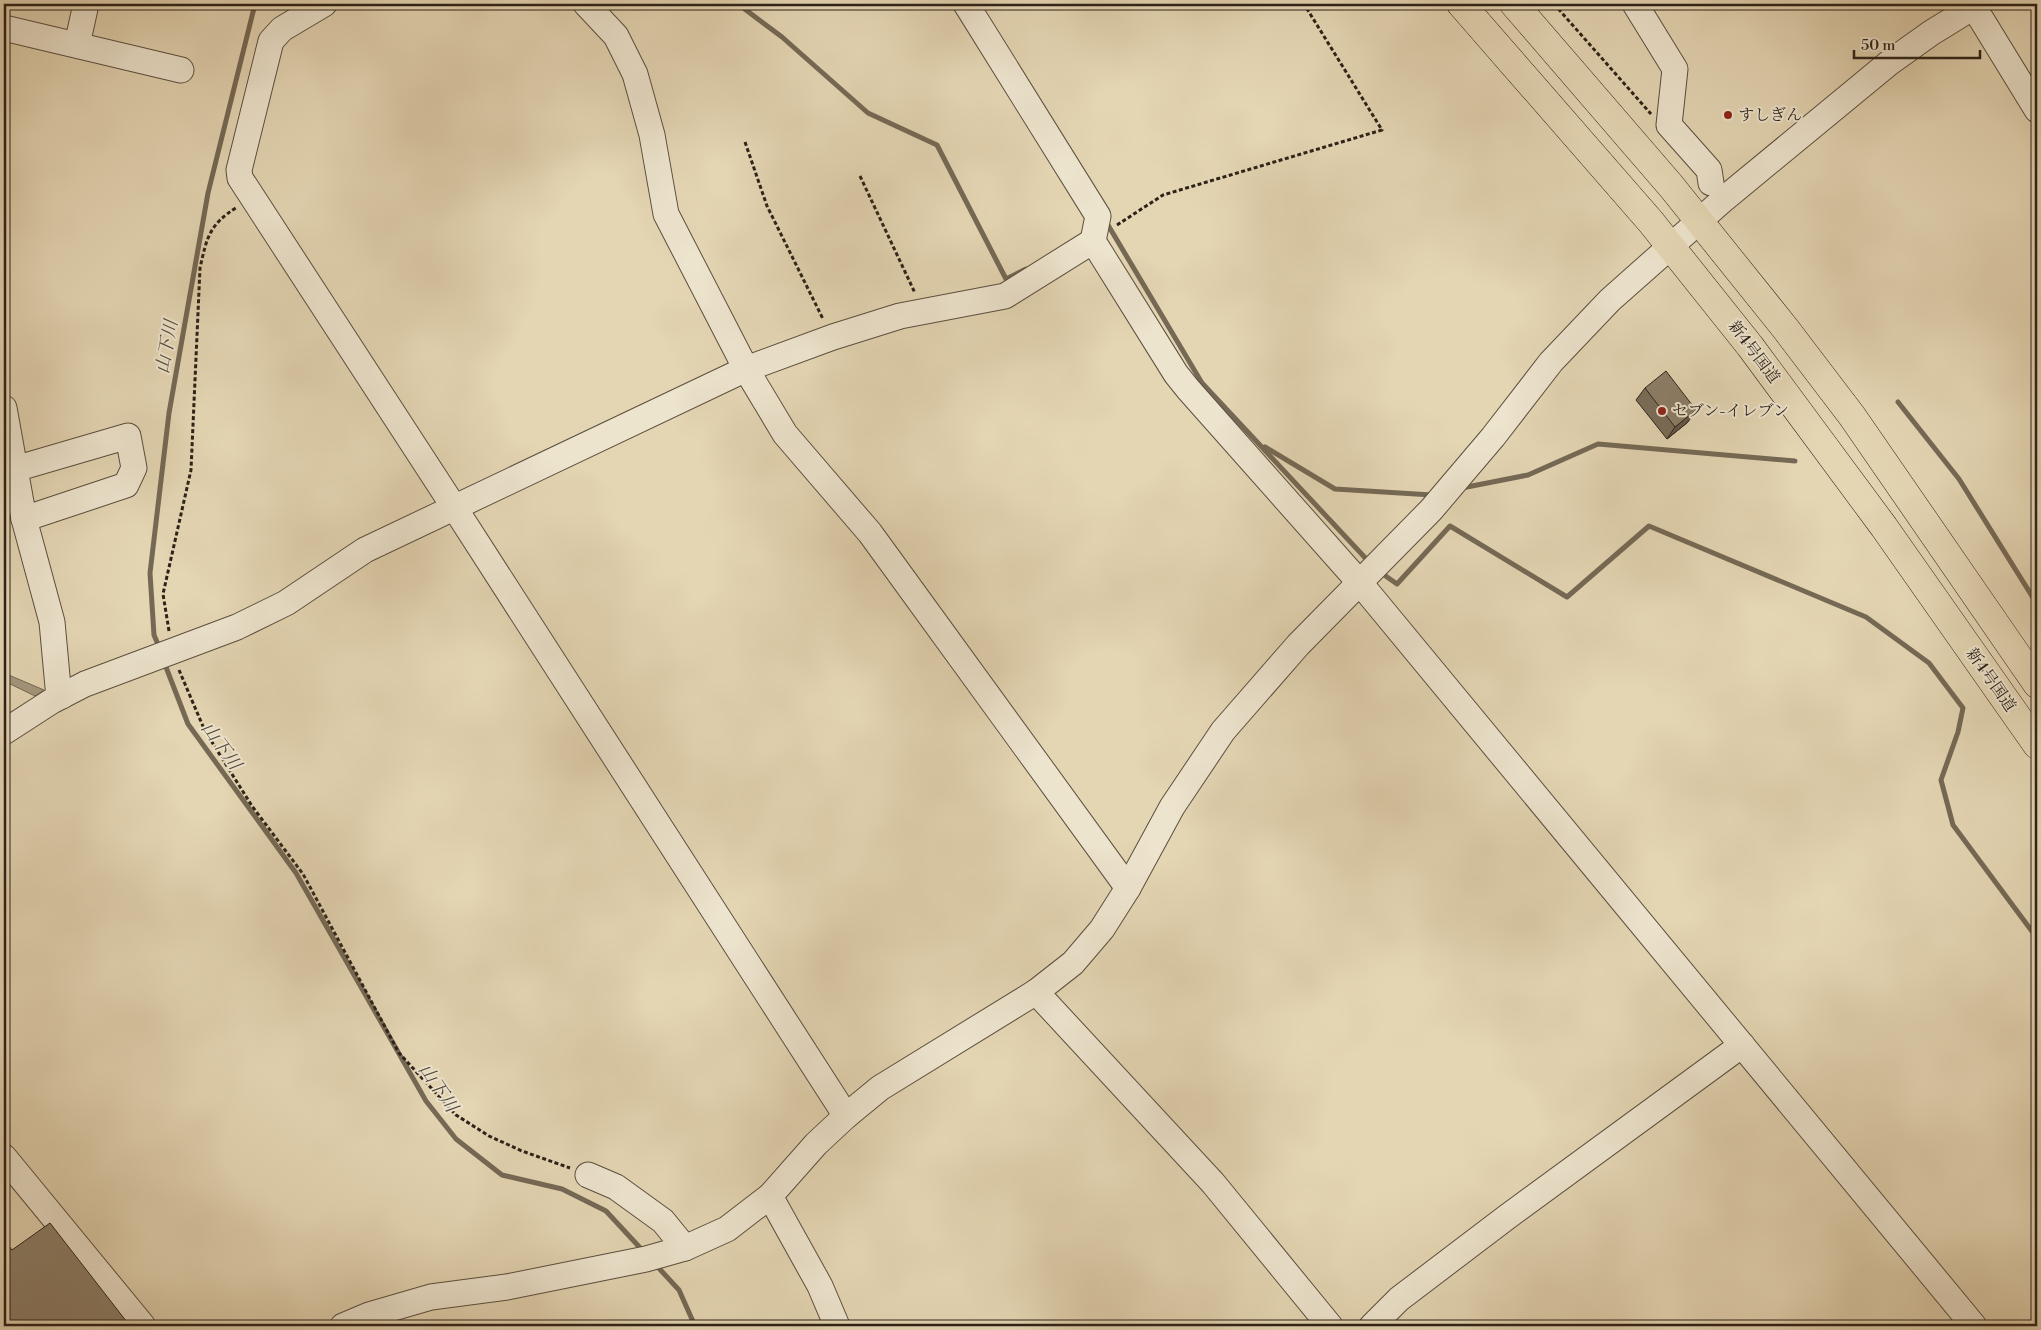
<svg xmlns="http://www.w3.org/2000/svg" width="2041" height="1330" font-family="'Libre Bodoni','Noto Serif JP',serif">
<rect width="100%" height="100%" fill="#e4d5b3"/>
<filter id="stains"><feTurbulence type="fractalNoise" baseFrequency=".004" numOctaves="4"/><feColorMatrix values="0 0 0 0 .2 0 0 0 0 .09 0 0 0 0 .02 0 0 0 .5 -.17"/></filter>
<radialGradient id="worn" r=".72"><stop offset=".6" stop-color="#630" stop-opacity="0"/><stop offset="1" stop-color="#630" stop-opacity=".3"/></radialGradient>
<!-- water -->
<polygon fill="#a5987e" stroke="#756955" points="4,673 44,690 35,696 4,681"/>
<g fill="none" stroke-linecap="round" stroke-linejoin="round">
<!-- stream -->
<g stroke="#756955" stroke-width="5">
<polyline points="738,4 782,37 868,113 937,145 1006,279 1026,269"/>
<polyline points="1104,228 1108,225 1202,383 1370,563"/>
<polyline points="1898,402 1959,479 2037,604"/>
<polyline points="1265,447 1335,489 1432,495"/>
<polyline points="1462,488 1528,475 1598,444 1795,461"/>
<polyline points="1380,572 1397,584 1450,526 1567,597 1649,526 1866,617 1929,663 1963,708 1958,732 1941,780 1953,825 2037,938"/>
<polyline points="160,649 154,635 150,573 169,413 208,193 255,4"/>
<polyline points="164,662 188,724 296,873 426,1101 456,1139 502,1175 562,1189 606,1211 644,1252"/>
<polyline points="655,1264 679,1290 695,1326"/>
</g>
<defs>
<g id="minor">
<polyline points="324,4 282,29 271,41 239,170 240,178 454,507 846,1116"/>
<polyline points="586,4 616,36 635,74 652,135 666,214 746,369 785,434 870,533 1128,888"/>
<polyline points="966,4 1098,216 1093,241 1176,374 1188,389 1360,583 1974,1326"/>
<polyline points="1635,4 1675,69 1669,125 1709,170 1711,183"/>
<polyline points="1972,4 2037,110"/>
<polyline points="4,28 181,70"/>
<polyline points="77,45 86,4"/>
<polyline points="4,408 24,519 126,485 134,468 128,436 15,469"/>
<polyline points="24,519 52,622 58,687 62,696"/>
<polyline points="4,732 52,701 85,684 237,627 286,603 365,550 746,369 833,337 900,316 1005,296 1093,241"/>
<polyline points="1036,992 1213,1183 1330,1326"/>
<polyline points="4,1157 143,1326"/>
<polyline points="588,1175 616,1187 663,1221 685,1248"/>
<polyline points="770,1196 820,1286 837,1326"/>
<polyline points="343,1326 369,1315 431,1297 507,1287 646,1259 685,1248 727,1229 770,1196 816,1144 846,1116 880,1088 1036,992 1073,963 1102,929 1128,888 1172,807 1223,731 1298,645 1431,510 1493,437 1551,362 1610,300 1724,199 1889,63 1931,33 1978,4"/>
<polyline points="1372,1326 1399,1299 1507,1217 1742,1045"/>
</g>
<g id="highway">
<polyline points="1461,4 1651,222 1750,346 1884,527 2037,745"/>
<polyline points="1514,4 1671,186 1785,328 1852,416 2037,684"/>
</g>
</defs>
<!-- minor casing -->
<use href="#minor" stroke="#5a4f3f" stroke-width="27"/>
<!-- highway casing -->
<use href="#highway" stroke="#2c2218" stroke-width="29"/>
<!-- path -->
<g stroke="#2c2218" stroke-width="3" stroke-dasharray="4 2.5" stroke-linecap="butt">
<polyline points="1554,4 1651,114"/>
<polyline points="745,142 767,206 823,319"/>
<polyline points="860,176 915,293"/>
<polyline points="1117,225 1163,195 1382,130 1304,4"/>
<path d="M169,631L163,594L191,470L200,268C207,237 209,225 237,207"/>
<polyline points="179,670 205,731 252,806 303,874 399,1053 456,1115 489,1136 522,1151 570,1168"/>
</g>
<!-- minor -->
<use href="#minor" stroke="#ede4ce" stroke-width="25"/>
<!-- highway -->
<use href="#highway" stroke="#e4d5b3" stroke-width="28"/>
</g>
<!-- wall -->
<polygon fill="#786d5a" stroke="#2c2218" points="1645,388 1688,422 1667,439 1636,400"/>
<!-- shaded-wall -->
<polygon fill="#62594a" stroke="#2c2218" points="1696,410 1688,422 1667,439 1675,427"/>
<!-- building -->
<g fill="#8c7f69" stroke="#2c2218">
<polygon points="1666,371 1696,410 1675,427 1645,388"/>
<polygon points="50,1223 130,1326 4,1326 4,1240 12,1250"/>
</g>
<!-- markers -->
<g fill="#8f2418" stroke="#ede4ce" stroke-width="2">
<circle cx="1728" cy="115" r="5"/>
<circle cx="1662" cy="411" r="5"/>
</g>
<g text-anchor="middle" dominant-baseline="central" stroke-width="4" stroke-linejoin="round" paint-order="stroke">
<!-- poi labels -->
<g font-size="16" fill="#2c2218" stroke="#ede4ce" text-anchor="start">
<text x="1738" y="115">すしぎん</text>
<text x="1672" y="411">セブン-イレブン</text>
</g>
<!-- street labels -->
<g font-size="16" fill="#2c2218" stroke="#ede4ce">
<text transform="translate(1754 352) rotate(53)">新4号国道</text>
<text transform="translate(1991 680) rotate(55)">新4号国道</text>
</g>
<!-- water labels -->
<g font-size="18" font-style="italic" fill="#564b3c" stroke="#ede4ce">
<text transform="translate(167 347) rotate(-80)">山下川</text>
<text transform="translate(221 746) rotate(54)">山下川</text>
<text transform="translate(438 1088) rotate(56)">山下川</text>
</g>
</g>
<!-- margin -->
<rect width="2041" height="1330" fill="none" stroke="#e4d5b3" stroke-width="20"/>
<rect x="5" y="5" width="2031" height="1320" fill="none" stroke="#2c2218" stroke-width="2.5"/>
<rect x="10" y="10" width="2021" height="1310" fill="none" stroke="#2c2218"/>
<!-- scale -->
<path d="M1854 50v8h126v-8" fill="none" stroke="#2c2218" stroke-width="2.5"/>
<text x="1861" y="50" font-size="15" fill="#2c2218" stroke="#ede4ce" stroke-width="4" paint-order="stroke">50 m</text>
<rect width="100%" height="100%" filter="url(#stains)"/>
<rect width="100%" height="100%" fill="url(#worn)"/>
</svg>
